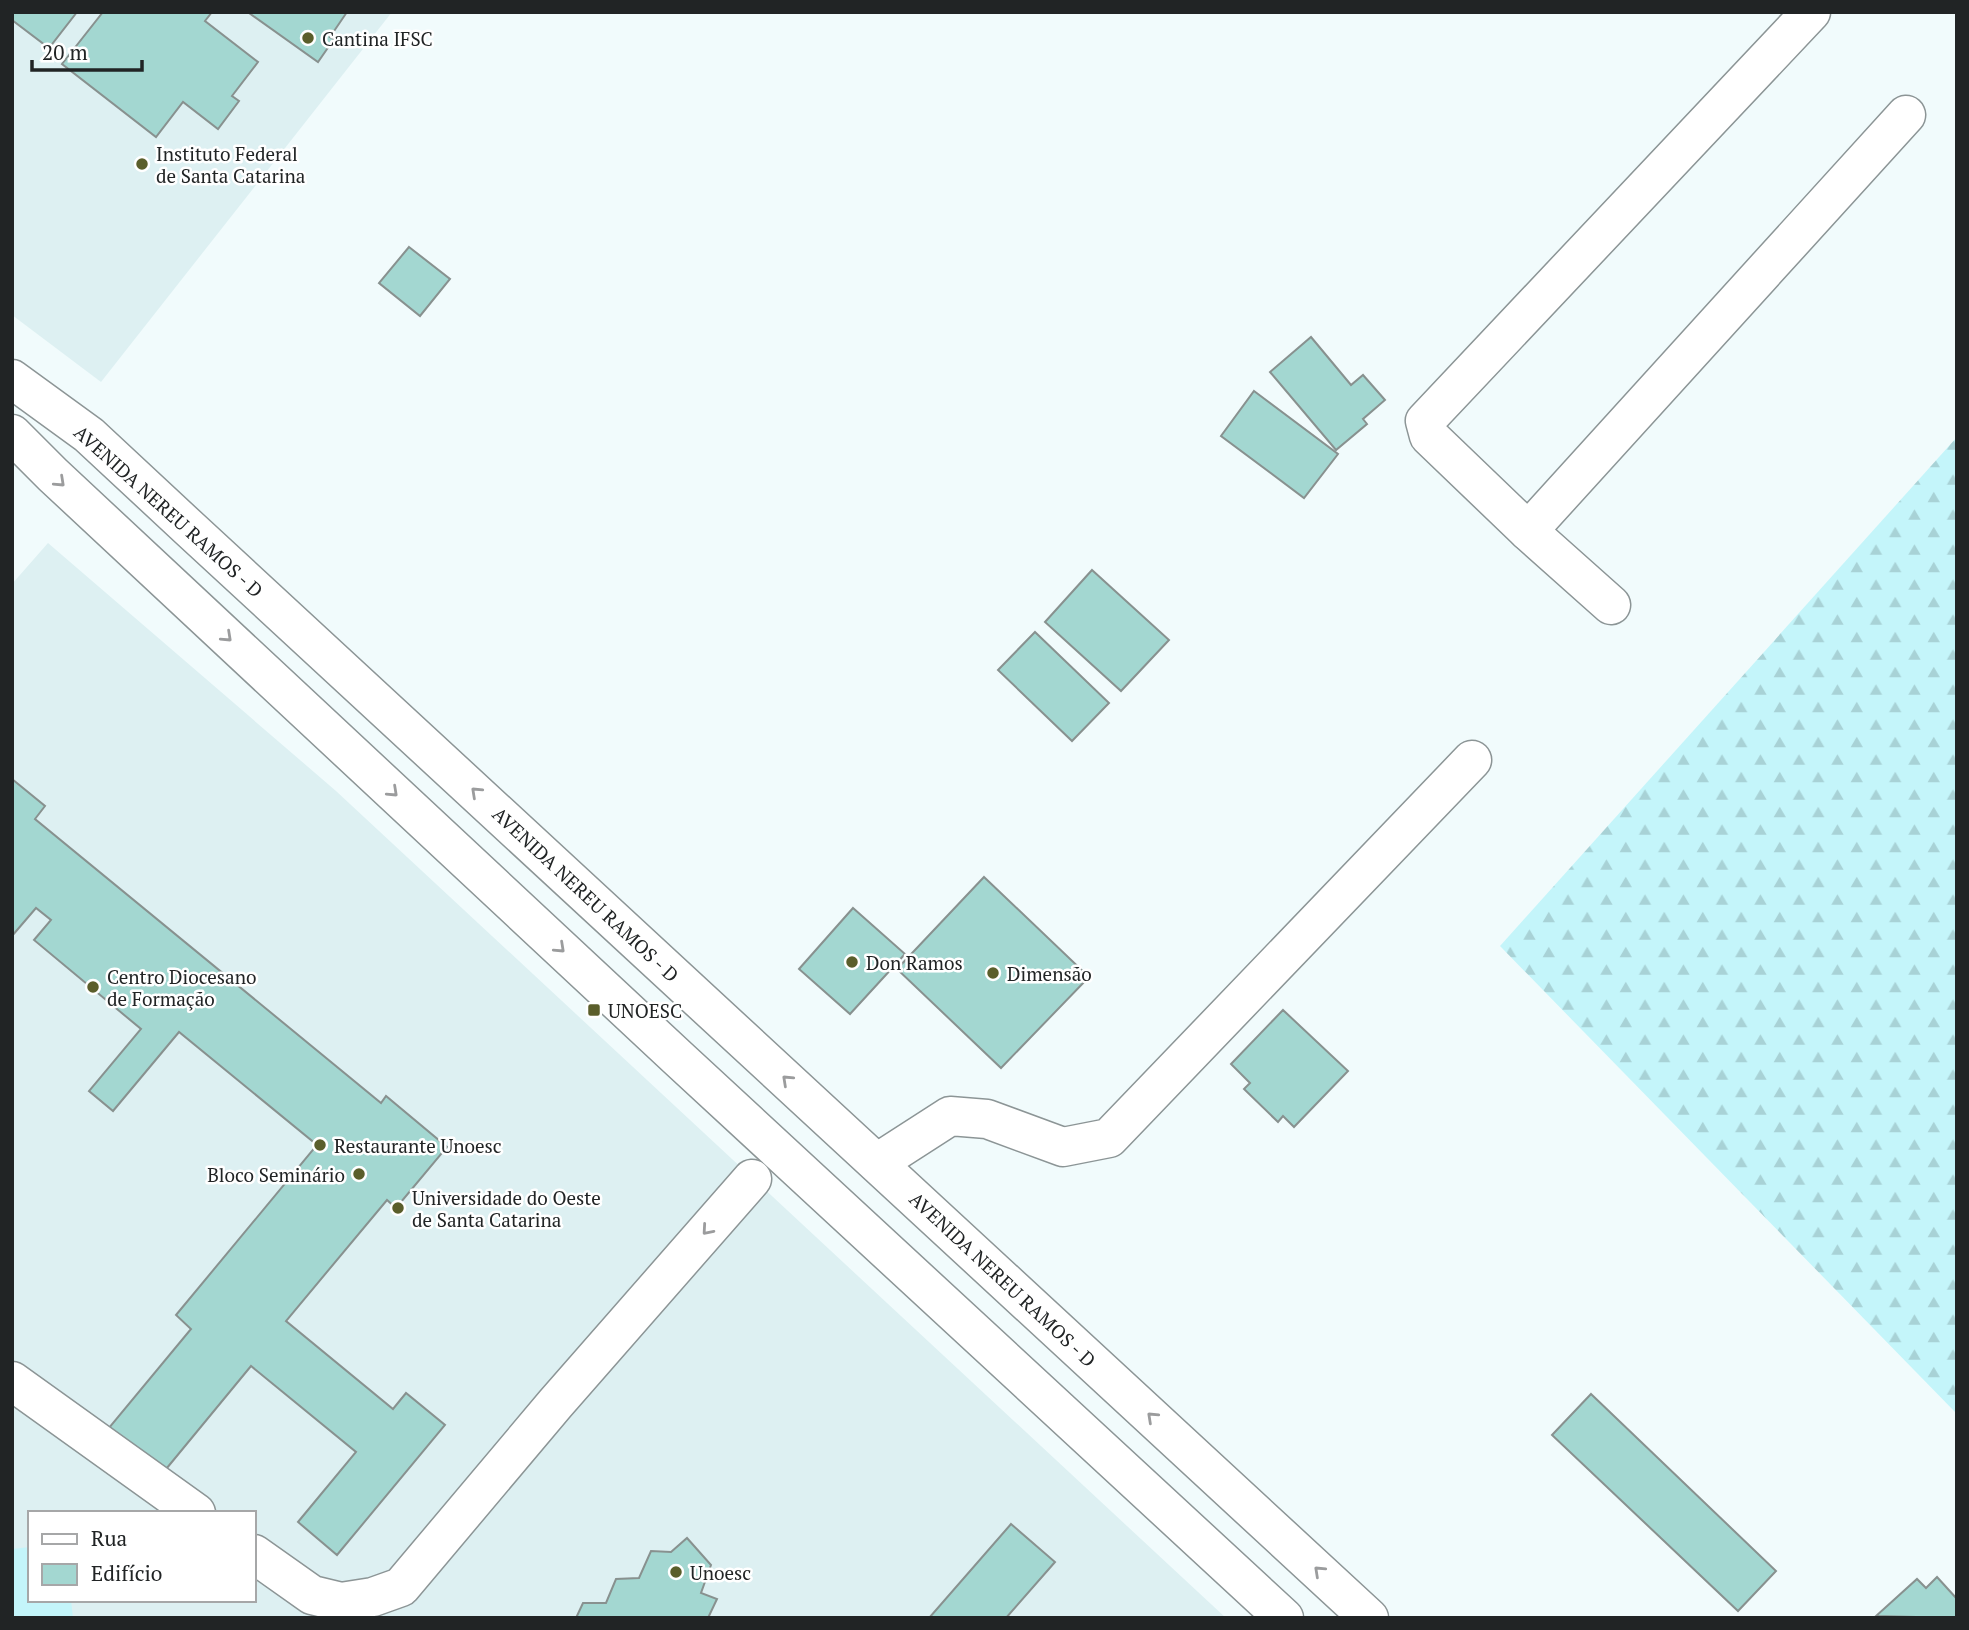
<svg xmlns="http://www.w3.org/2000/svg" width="1969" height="1630" font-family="'PT Serif',serif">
<defs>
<pattern id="forest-firs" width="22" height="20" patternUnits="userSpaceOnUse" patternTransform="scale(1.75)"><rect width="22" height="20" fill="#c4f5fa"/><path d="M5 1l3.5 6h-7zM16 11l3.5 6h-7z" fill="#a8d2d6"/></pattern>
</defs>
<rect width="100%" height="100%" fill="#f1fbfc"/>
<!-- built -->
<g fill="#ddf0f2" fill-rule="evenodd">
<polygon points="12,12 392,12 101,382 12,315"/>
<path d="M48,543L336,791L1226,1618H12V584ZM30,1513H254V1600H30Z"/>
</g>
<!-- forest -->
<polygon fill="url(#forest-firs)" points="1957,437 1957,1414 1500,946"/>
<!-- park -->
<polygon fill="#c4f5fa" points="30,1547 30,1600 71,1600 73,1618 12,1618 12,1549"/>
<!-- building -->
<g fill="#a3d7d1" stroke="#88918f" stroke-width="2">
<polygon points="12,12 77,12 49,48 12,20"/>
<polygon points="103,12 212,12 205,21 258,62 232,96 239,101 218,129 183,102 156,137 62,64"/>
<polygon points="347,12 330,37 334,39 318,62 249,13"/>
<polygon points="409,247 450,279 420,316 379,283"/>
<polygon points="1311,337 1351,385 1363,375 1385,400 1363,419 1367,424 1336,450 1270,372"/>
<polygon points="1254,391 1338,454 1304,498 1221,436"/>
<polygon points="1092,570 1169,640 1121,691 1045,622"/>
<polygon points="1035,632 1109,703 1072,741 998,670"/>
<polygon points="12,779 45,806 35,819 381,1103 386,1096 447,1147 396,1208 387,1200 286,1321 393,1409 406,1393 445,1425 337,1555 298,1522 356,1452 251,1366 162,1474 108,1429 191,1329 176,1315 317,1145 179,1032 113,1111 89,1091 141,1029 34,940 51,920 36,908 12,936"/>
<polygon points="984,877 1089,977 1001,1068 897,969"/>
<polygon points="853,908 905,954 850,1014 799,969"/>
<polygon points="1283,1010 1348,1071 1294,1127 1283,1116 1278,1122 1244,1089 1250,1083 1231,1064"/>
<polygon points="1591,1394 1776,1571 1738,1611 1552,1435"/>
<polygon points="1011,1524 1055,1562 1006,1618 929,1618"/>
<polygon points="687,1538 711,1565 701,1593 717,1599 708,1618 576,1618 583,1603 606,1603 616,1579 639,1578 651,1551 671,1552"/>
<polygon points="1937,1577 1957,1599 1957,1618 1876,1616 1917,1579 1926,1588"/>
</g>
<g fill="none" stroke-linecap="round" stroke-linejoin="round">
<defs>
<g id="minor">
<polyline points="12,379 89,435 190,529 1369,1618"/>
<polyline points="12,434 53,475 678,1058 1284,1618"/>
<polyline points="1528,531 1429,436 1425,421 1811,12"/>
<polyline points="1611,605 1528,531 1906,115"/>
<polyline points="877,1163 950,1116 987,1119 1063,1147 1109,1138 1472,760"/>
<polyline points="12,1381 196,1513"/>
<polyline points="254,1554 312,1595 341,1602 373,1597 401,1587 555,1404 752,1179"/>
</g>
</defs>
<!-- minor casing -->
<use href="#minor" stroke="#8c9596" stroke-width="41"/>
<!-- minor -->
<use href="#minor" stroke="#fff" stroke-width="38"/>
</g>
<!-- one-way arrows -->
<defs><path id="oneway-chevron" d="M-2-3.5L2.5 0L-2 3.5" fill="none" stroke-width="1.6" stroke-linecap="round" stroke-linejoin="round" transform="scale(1.75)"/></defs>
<g stroke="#9b9c9d">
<use href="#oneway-chevron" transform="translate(60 482) rotate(43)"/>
<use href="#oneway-chevron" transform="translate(227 637) rotate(43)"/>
<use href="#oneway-chevron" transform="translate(393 792) rotate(43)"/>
<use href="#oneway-chevron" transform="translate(476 792) rotate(-137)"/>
<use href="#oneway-chevron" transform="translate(560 948) rotate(43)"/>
<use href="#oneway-chevron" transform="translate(787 1080) rotate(-137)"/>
<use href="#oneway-chevron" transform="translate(707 1230) rotate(131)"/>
<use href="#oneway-chevron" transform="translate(1152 1417) rotate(-137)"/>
<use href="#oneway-chevron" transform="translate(1319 1571) rotate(-137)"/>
</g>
<!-- markers -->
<g fill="#5a5e2b" stroke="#fff" stroke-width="2.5">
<circle cx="308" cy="38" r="7"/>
<circle cx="142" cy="164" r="7"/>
<circle cx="852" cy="962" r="7"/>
<circle cx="993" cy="973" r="7"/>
<circle cx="93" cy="987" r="7"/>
<rect x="587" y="1003" width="14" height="14" rx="3.5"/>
<circle cx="320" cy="1145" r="7"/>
<circle cx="359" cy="1174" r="7"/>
<circle cx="398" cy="1208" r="7"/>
<circle cx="676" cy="1572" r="7"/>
</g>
<g text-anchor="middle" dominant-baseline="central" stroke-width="5" stroke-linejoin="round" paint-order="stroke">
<!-- poi labels -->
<g font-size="19" fill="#212425" stroke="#fff" text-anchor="start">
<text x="322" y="38">Cantina IFSC</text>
<text x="156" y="153">Instituto Federal<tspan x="156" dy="22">de Santa Catarina</tspan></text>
<text x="866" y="962">Don Ramos</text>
<text x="1007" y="973">Dimensão</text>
<text x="107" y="976">Centro Diocesano<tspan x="107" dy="22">de Formação</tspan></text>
<text x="608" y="1010">UNOESC</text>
<text x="334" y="1145">Restaurante Unoesc</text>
<text x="345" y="1174" text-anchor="end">Bloco Seminário</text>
<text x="412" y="1197">Universidade do Oeste<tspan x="412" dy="22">de Santa Catarina</tspan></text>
<text x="690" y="1572">Unoesc</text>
</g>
<!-- street labels -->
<g font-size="19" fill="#212425" stroke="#fff">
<text transform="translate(169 511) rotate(42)">AVENIDA NEREU RAMOS - D</text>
<text transform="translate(586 894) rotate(43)">AVENIDA NEREU RAMOS - D</text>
<text transform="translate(1003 1279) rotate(43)">AVENIDA NEREU RAMOS - D</text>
</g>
</g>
<!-- border -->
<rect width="1969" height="1630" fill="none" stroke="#212425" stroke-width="28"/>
<!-- legend -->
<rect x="28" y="1511" width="228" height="91" fill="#ffffff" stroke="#a6a7a8" stroke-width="2"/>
<rect x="42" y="1534" width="35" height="10" fill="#ffffff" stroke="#a6a7a8" stroke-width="2"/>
<text x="91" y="1546" font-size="21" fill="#212425">Rua</text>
<rect x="42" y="1564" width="35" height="21" fill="#a3d7d1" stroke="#a6a7a8" stroke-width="2"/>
<text x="91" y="1581" font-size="21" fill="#212425">Edifício</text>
<!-- scale -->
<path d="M32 60v10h110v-10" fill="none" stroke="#212425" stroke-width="3.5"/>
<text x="42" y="60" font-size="21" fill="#212425" stroke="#ffffff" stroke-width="5" paint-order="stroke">20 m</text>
</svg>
